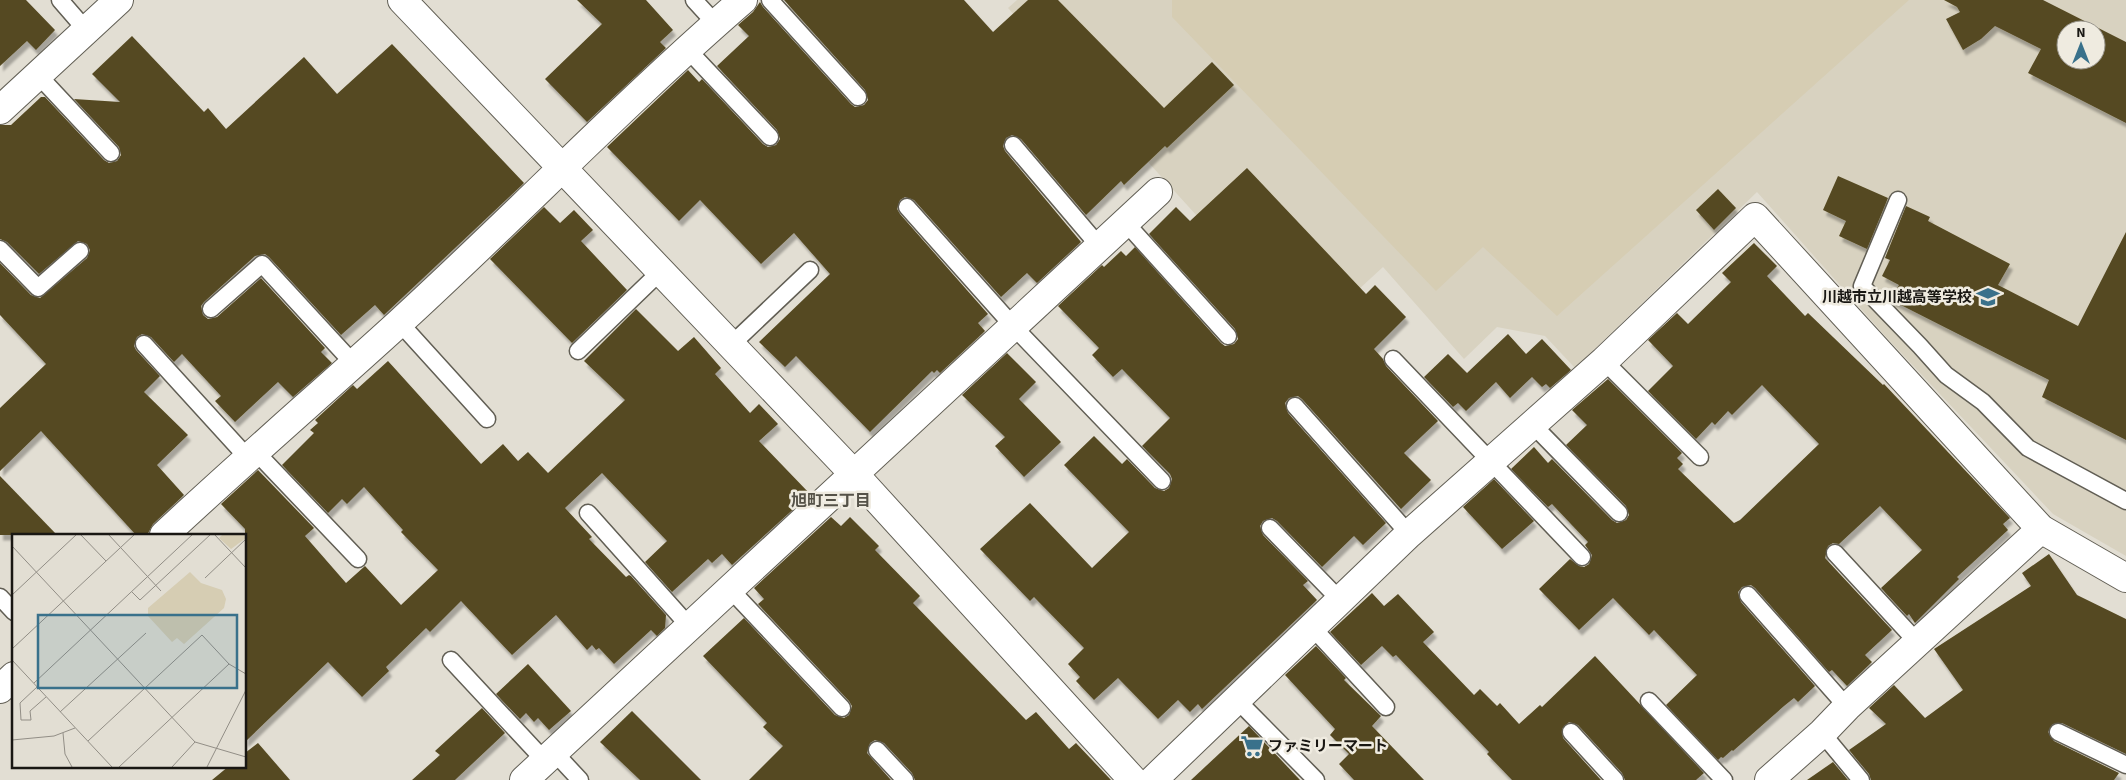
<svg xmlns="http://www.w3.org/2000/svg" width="2126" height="780" font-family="'Source Sans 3','Noto Sans JP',sans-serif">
<defs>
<filter id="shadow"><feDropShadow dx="3" dy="5.5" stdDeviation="1" flood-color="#0004"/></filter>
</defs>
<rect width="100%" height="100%" fill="#e2ded3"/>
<!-- built -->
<path fill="#d8d2c0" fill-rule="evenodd" d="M1017,0H2126V556L2053,514L1887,338L1757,192L1575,368L1545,336L1497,327L1464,359L1383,267L1307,337L1008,8ZM2066,30H2096V60H2066Z"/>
<!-- green -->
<polygon fill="#d6cdb3" points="1172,0 1909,0 1557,316 1483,247 1436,291 1172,17"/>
<!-- building -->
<g fill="#554921" fill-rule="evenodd" filter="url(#shadow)">
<polygon points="0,0 26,0 55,30 36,50 27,41 0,66"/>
<polygon points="577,0 646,0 673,30 660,42 666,48 587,122 545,79 602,24"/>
<polygon points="784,0 964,0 993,32 1028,0 1058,0 1164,108 1212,62 1234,85 1167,148 1165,146 1124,185 1121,181 1086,215 1021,139 1012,135 1006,138 1003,146 1005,151 1081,242 1037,283 1027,273 1001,297 914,200 905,197 900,200 897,209 900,214 988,314 978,323 985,331 940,373 937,370 934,373 932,371 870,432 796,356 785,367 759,342 830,274 794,233 761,264 700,200 679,221 607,147 688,70 699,82 702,79 763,144 768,147 776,145 780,139 777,130 717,66 749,36 738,25 753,12 760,2 763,7 851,104 855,107 864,105 868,100 865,90"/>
<path d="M1944,0H2043L2126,42V123L2028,73L2041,49L1995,26L1981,39L1963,50L1946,19L1960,12L1957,7ZM2066,30H2096V60H2066Z"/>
<polygon points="132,36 204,112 208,108 226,129 304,57 337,94 392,44 524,183 384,315 375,305 341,335 269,257 265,254 255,256 204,302 201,306 203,315 208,319 217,317 261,278 325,348 321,352 332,363 293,397 278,382 235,422 215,401 221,396 182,354 174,362 151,337 142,334 137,337 134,346 136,350 160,376 144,392 188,435 157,465 184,495 153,524 147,535 136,535 41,431 0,471 0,408 46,364 0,315 0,263 31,295 40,298 87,258 90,250 87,244 78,241 39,274 7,242 0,239 0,125 11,125 41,97 45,97 104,160 109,163 117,161 121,155 119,147 74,99 120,102 92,74"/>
<polygon points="1247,168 1366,294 1375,285 1406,317 1374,349 1383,359 1386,366 1438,421 1404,453 1431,480 1401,509 1302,399 1298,396 1289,398 1285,403 1288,413 1386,523 1363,545 1354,536 1322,567 1277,521 1272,518 1263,521 1260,526 1263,535 1308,581 1303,585 1317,600 1202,709 1198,704 1190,712 1178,700 1158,719 1118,678 1094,700 1076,681 1080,677 1068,664 1084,648 1034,597 1030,601 980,549 1030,503 1092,568 1129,532 1064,465 1094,436 1122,464 1127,459 1155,488 1164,491 1169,488 1172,479 1170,474 1142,446 1170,418 1122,369 1113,377 1092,355 1099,348 1058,306 1102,265 1104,267 1121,251 1126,256 1135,247 1221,343 1225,346 1234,344 1238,339 1235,329 1149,234 1176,207 1190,221"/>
<polygon points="1838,176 1888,198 1867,249 1839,236 1846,221 1823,210"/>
<polygon points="1718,189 1736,208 1714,230 1696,210"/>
<polygon points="1906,206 1930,217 1928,221 2010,264 1998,285 2078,326 2126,232 2126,440 2042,397 2049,380 1891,300 1899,285 1882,276 1890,260 1885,258"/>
<polygon points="544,207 560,223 574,210 593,230 581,241 627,290 572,343 490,259"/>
<polygon points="1754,243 1777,266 1767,276 1805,316 1808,313 1883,385 1884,384 2010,518 2003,524 2008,530 1957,577 1959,579 1915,623 1909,614 1907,616 1881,588 1922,550 1880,506 1839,544 1833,543 1828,546 1825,558 1892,630 1865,655 1872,662 1847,686 1832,670 1829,672 1755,588 1751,585 1742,587 1738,592 1741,602 1815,686 1798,702 1794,698 1784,706 1733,751 1732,750 1723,758 1721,757 1718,760 1666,705 1697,675 1654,630 1649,635 1613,598 1579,630 1539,589 1570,559 1579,566 1584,567 1589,564 1592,555 1585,545 1588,542 1552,504 1548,507 1511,469 1534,447 1548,463 1552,459 1612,520 1617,523 1626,520 1629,515 1626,506 1566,445 1587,425 1572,410 1608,379 1682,453 1677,458 1683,464 1678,469 1734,523 1740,520 1819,444 1762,385 1732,415 1728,411 1715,425 1712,422 1696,439 1648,391 1673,366 1648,340 1677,313 1688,324 1731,282 1722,273"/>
<polygon points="636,309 678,351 694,337 721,368 715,374 750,413 759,404 778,424 759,441 810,494 732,565 722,554 712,563 708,559 672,592 645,562 667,541 602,473 565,508 592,537 589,539 626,577 629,575 631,576 666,615 665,628 657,636 651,630 614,664 599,648 596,650 592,645 587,650 556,615 512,655 461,601 430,632 426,628 386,667 389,671 362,697 328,662 245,742 245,529 221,504 258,470 314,528 305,536 346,583 365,566 401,605 438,570 401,532 403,530 364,487 347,504 342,499 328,513 282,465 314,433 310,430 318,423 315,420 353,385 357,389 388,361 481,464 503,444 518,461 528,452 548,473 625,400 584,361"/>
<polygon points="1508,334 1526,354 1542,339 1571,370 1550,388 1546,384 1542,387 1532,377 1510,398 1496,382 1466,411 1458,403 1453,407 1424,377 1448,354 1467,373"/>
<polygon points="1007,353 1036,382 1019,399 1061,442 1024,477 995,446 1005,437 962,395"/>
<polygon points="0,476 57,535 0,535"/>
<polygon points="1494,479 1534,521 1502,549 1463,507"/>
<polygon points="831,517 841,526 850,517 879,546 875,550 920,596 913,603 1026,720 1036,712 1069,749 1076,743 1111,780 915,780 912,773 884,743 875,740 870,743 867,753 891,780 749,780 783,746 763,727 767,723 703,656 744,618 835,715 844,718 849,715 852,706 849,701 758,604 764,599 754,588"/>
<polygon points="2049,554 2077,595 2126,619 2126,754 2062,723 2053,724 2048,732 2054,741 2119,773 2114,780 1871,780 1869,774 1849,750 1886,724 1869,708 1894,685 1925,718 1963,690 1934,649 2031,586 2022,573"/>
<polygon points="1372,593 1384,606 1398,594 1434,632 1423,642 1474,695 1480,689 1497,706 1500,703 1519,724 1540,705 1542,707 1595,656 1704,773 1696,780 1625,780 1622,773 1578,725 1569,722 1562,729 1563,738 1601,780 1512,780 1487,754 1489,752 1396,655 1393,657 1382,646 1361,665 1330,632"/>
<polygon points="1316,646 1346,678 1344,680 1381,716 1372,726 1424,780 1354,780 1339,764 1349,754 1330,735 1335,729 1285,675"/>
<polygon points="528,664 571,711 549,730 538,718 534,722 526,713 520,719 496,694"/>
<polygon points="482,708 505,733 455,780 412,780 440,755 435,751"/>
<polygon points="632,711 701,780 640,780 600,742"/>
<polygon points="1249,726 1300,780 1191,780 1235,739"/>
<polygon points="258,743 290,780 212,780 229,766 245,766 245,753"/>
<polygon points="1833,762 1848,780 1807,780"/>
</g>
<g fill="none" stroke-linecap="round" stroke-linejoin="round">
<defs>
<g id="lane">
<polyline points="60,0 86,30"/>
<polyline points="694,0 716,24"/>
<polyline points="770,0 858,97"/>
<polyline points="688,50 770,137"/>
<polyline points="38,75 111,153"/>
<polyline points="1013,145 1099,246"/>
<polyline points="1898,200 1862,286 1920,346 1946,375 1983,402 2028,448 2126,501"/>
<polyline points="907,207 1013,326 1162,481"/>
<polyline points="1125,222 1228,336"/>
<polyline points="0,249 38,288 80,251"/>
<polyline points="211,309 262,264 353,363"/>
<polyline points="399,322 487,419"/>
<polyline points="144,344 247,457"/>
<polyline points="731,345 810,270"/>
<polyline points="578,351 661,271"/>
<polyline points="1393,359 1582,557"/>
<polyline points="1604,361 1700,457"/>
<polyline points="1295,406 1409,534"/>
<polyline points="1533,425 1619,513"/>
<polyline points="255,451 358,559"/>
<polyline points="588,513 689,626"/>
<polyline points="1270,528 1340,600"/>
<polyline points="1835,553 1918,643"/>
<polyline points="730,589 842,708"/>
<polyline points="1748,595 1847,707"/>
<polyline points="0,597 14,612"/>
<polyline points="1312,627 1386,707"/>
<polyline points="451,660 545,761"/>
<polyline points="1237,700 1316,780"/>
<polyline points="1649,701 1724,780"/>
<polyline points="1571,732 1615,780"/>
<polyline points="2058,732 2126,765"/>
<polyline points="1822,733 1861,780"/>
<polyline points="877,750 905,780"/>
<polyline points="554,752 580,780"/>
</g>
<g id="street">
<polyline points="0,110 119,0"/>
<path d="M164,535C241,463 321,394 399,323C515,217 624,103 743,0"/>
<polyline points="0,689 14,676"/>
<polyline points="524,780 1158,192"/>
<polyline points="1153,780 1409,534 1604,361 1755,217 2041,529 2126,578"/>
<polyline points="1769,780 1822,733 1847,707 2041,529"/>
</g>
<polyline id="secondary" points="402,0 854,474 1133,780"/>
</defs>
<!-- lane casing -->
<use href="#lane" stroke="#615e54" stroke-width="19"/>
<!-- street casing -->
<use href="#street" stroke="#615e54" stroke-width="30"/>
<!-- secondary casing -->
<use href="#secondary" stroke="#615e54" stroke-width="30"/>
<!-- lane -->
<use href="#lane" stroke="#fff" stroke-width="16"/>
<!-- street -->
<use href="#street" stroke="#fff" stroke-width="28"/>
<!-- secondary -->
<use href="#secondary" stroke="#fff" stroke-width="28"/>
</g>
<!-- icons -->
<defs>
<symbol id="school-bare" viewBox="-9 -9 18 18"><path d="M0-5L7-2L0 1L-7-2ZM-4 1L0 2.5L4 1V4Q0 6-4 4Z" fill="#39718b" stroke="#efebe0" stroke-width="2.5" paint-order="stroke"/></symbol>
<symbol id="supermarket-bare" viewBox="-9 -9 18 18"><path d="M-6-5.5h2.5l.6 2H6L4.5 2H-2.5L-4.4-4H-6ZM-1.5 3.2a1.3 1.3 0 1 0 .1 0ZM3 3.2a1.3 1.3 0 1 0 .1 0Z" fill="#39718b" stroke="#efebe0" stroke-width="2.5" paint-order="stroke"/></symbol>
</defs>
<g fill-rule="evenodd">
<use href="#school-bare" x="1972" y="281" width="32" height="32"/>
<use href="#supermarket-bare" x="1236" y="730" width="32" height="32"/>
</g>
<g text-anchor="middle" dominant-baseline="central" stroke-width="5" stroke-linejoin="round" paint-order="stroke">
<!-- poi labels -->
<g font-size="15" font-weight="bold" fill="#191713" stroke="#efebe0" text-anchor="end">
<text x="1972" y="297">川越市立川越高等学校</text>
<text x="1268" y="746" text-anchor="start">ファミリーマート</text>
</g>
<!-- neighbourhood labels -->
<g font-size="16" font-weight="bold" fill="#555248" stroke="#efebe0">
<text x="831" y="501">旭町三丁目</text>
</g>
</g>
<!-- overview -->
<g transform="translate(12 534)">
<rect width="234" height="234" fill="#e2ded3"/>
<path d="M211,0H234V4L219,15L207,4ZM178,38L189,49L210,56L214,65L212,74L172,110L165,104L160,108L136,82V74Z" fill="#d6cdb3"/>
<path fill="none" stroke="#928e86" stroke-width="1" d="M68,0L94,27M96,0L149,57M202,0L234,34M0,12L183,208L234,223M193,44L234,5M120,58L128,66L199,0M0,61L65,0M0,115L123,0M0,126L100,233M22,149L181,0M25,153L8,169L9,186H19L18,177L34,163M48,178L134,99M51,199L53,220L60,233M0,206L42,202L63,194M76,207L190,101L217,130L234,140M107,233L217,130M160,233L183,208M195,233L234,156"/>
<path fill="#39718b" fill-opacity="0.15" stroke="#39718b" stroke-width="2.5" d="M26,81H225V154H26Z"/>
<rect width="234" height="234" fill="none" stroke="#191713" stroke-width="2.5"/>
</g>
<!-- north arrow -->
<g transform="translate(2081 45)"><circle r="24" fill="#efebe0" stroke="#99968e"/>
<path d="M0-4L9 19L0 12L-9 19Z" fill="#39718b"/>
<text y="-8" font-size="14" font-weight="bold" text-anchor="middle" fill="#191713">N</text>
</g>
</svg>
